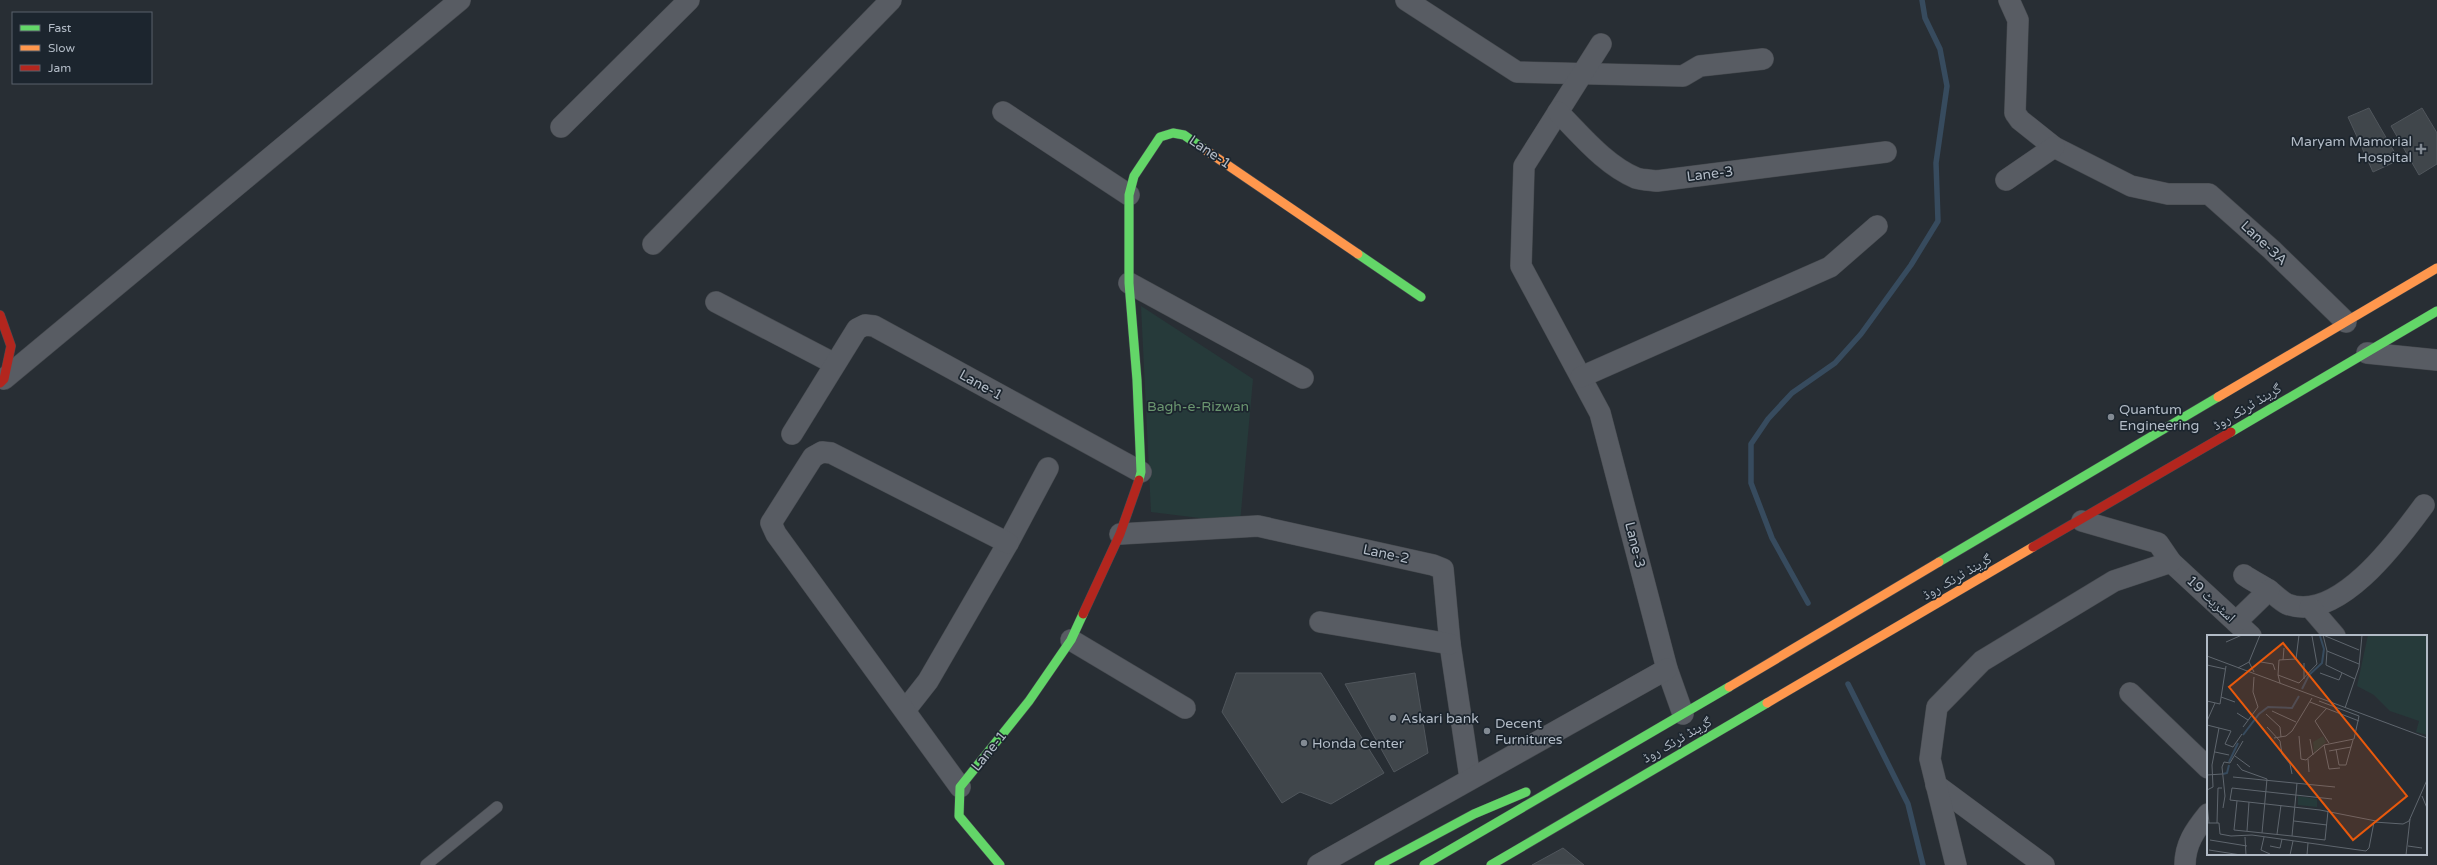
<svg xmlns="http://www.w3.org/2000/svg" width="2437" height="865" font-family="'Varela Round','Noto Naskh Arabic',sans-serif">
<rect width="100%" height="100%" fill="#282e34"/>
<!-- green -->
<polygon fill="#263a3a" points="1141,306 1253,379 1240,523 1151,512"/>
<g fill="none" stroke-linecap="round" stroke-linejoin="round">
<!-- stream -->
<g stroke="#374b5e" stroke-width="5.5">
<polyline points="1808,603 1772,538 1751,483 1751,444 1768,419 1792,393 1835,363 1861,334 1911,265 1938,221 1936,163 1947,86 1940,49 1925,18 1922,0"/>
<polyline points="1848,684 1908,804 1923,865"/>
</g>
</g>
<!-- building -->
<g fill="#40464b" stroke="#50565c">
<polygon points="2369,108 2399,160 2373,172 2348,117"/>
<polygon points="2422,108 2437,133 2437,164 2419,175 2391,126"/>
<polygon points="1236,673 1321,673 1384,773 1331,804 1300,792 1282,803 1222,712"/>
<polygon points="1415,673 1428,753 1394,772 1345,684"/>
<polygon points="1563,848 1584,865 1532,865"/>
</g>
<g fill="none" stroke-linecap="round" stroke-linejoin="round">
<defs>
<polyline id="lane" points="426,865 497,807"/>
<g id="street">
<polyline points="1406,0 1517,72 1683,76 1700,66 1763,59"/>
<polyline points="2009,0 2018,20 2015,113 2020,120 2054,147 2131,186 2168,194 2209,194 2272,250 2346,322"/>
<polyline points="1601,44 1524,166 1521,266 1600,413 1667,669 1683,714"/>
<polyline points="1003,112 1129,195"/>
<path d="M1558,112C1581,135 1605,165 1636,178C1642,180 1650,180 1657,181L1886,152"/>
<polyline points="561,127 689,0"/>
<polyline points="2006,180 2054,147"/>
<polyline points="653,244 891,0"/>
<polyline points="1129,283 1303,378"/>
<polyline points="716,302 835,364"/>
<polyline points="2367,353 2437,360"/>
<polyline points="1581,377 1830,267 1877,226"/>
<polyline points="4,379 460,0"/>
<polyline points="792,434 857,329 865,325 874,326 1141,472"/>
<polyline points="1120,534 1258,526 1433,565 1443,569 1450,644 1470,778"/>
<polyline points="2171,562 2251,636"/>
<path d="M2244,575C2252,581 2262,585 2270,591C2275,595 2281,601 2287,604C2338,624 2399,539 2424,505"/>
<polyline points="2310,607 2335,636"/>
<polyline points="1320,622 1450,644"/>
<polyline points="2236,622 2269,590"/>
<polyline points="1071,640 1185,708"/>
<polyline points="2130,693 2208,768"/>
<polyline points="906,709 928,681 1008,543 1048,468"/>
<polyline points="1936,785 2044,865"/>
<polyline points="960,787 776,534 771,523 813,457 822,452 831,453 1008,543"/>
<polyline points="1318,865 1667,669"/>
<polyline points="1956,865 1930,759 1937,707 1982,661 2114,581 2171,562 2158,543 2082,521"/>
<path d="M2185,865C2185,844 2195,830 2208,814"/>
</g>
<g id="fast">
<polyline points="1358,254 1421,297"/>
<polyline points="2231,432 2437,311"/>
<polyline points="1139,480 1141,472 1137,380 1129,283 1129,195 1134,176 1160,137 1173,133 1184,135 1204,149"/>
<polyline points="1939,562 2218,397"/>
<polyline points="1000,865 959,816 960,787 1029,701 1071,640 1083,614"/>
<polyline points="1379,865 1474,814 1526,792"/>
<polyline points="1424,865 1729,687"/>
<polyline points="1491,865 1767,703"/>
</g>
<g id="slow">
<polyline points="1204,149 1358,254"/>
<polyline points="2218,397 2437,268"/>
<polyline points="1729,687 1939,562"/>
<polyline points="1767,703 2033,547"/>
</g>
<g id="jam">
<polyline points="0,315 11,346 4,379 0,383"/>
<polyline points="2033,547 2231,432"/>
<polyline points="1083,614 1120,534 1139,480"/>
</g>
</defs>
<!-- lane casing -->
<use href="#lane" stroke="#464a4f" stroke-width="12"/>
<!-- street casing -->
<use href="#street" stroke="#464a4f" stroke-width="22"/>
<!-- fast casing -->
<use href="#fast" stroke="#464a4f" stroke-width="10"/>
<!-- slow casing -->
<use href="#slow" stroke="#464a4f" stroke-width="10"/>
<!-- jam casing -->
<use href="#jam" stroke="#464a4f" stroke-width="10"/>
<!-- lane -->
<use href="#lane" stroke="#585c63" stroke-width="11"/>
<!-- street -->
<use href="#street" stroke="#585c63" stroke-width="21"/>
<!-- fast -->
<use href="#fast" stroke="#63d668" stroke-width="9"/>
<!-- slow -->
<use href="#slow" stroke="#ff974d" stroke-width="9"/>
<!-- jam -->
<use href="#jam" stroke="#b3261e" stroke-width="9"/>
</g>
<!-- markers -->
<g fill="#828a93" stroke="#1c252e" stroke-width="1.5">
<path d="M2419 143h4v4h4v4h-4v4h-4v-4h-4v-4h4z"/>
<circle cx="2111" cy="417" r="4"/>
<circle cx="1393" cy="718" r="4"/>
<circle cx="1487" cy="731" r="4"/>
<circle cx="1304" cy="743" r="4"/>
</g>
<g text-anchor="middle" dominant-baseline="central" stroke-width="3.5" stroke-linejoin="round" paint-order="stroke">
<!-- poi labels -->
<g font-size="14" fill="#b2bbc6" stroke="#1c252e" text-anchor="start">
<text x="2412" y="141" text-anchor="end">Maryam Mamorial<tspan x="2412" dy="16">Hospital</tspan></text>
<text x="2119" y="409">Quantum<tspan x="2119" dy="16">Engineering</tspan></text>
<text x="1401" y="718">Askari bank</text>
<text x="1495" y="723">Decent<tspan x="1495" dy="16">Furnitures</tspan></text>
<text x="1312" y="743">Honda Center</text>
</g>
<!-- street labels -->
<g font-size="14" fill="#b2bbc6" stroke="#1c252e">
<text transform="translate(1210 152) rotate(34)">Lane-1</text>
<text transform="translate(1710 174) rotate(-7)">Lane-3</text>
<text transform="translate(2264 243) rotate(43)">Lane-3A</text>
<text transform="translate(981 385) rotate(29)">Lane-1</text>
<text transform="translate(2247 407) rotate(-31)">گرینڈ ٹرنک روڈ</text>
<text transform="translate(1635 545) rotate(76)">Lane-3</text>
<text transform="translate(1386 554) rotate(12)">Lane-2</text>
<text transform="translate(1957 577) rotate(-30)">گرینڈ ٹرنک روڈ</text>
<text transform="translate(2211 599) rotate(43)">اسٹریٹ 19</text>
<text transform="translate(1677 740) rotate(-30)">گرینڈ ٹرنک روڈ</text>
<text transform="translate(989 751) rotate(-51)">Lane-1</text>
</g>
<!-- park labels -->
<g font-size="14" fill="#6a956f" stroke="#1c252e">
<text x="1198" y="406">Bagh-e-Rizwan</text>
</g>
</g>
<!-- overview -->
<g transform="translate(2207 635)">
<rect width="220" height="220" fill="#282e34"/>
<path d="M161,0H220V100L209,97L212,86L183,76L167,60L150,51ZM116,101L119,107L107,118L106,107ZM91,161L110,164V172L91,170Z" fill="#263a3a"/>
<path fill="none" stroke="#374b5e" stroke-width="2" d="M95,54L102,40L115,28L117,14L113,1M36,100L52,79L61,72L85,73L92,61M22,127L31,108M16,139L20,138L22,130"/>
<path fill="none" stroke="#5f666e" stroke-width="1" d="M57,0H114M116,0L120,16L119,30L148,44M116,0L152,15M19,7L35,0M120,16L152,29M0,21L220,103M76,25L77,13M54,27L66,29L68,35M97,28V44M0,30L18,34M31,33L42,27M47,37L42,27L53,0M113,38L132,45L135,38M71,40L72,25L89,24L92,0M73,48L71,40L92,48L110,29L105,1M14,62L28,67M0,66L13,69L19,31M112,66L152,81M103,67L152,86M120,73L108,86L122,108M138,73L152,32L155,0M65,76L89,87M30,78L41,85M59,79L73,92L74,102M0,86L8,68M0,90L24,96L18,109L26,112L35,99M36,92L51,72L46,57L47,42M60,92L73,106L75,119L83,129L85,139M92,101L94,124L99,125L117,110L147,104L152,81M67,103L79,101L85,96L105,63M103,104L106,120M117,110L122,134L133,133M129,114L132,130H139L146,105M122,116L144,112M8,117L22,120M28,121L43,132M101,124L102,137M30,129L35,135L60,144L55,198M0,140L15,139M26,142L128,152M0,155L6,152L5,130L12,93M215,161L220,173M125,164L25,153L23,165L113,175L169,186M30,166L27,195L85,201L118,205L121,176M0,169L2,188M16,173L18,161L15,132L17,127L23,128L36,106M87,186L120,190M0,188H12L13,199L24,201L45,200L159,216L162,213L167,187L196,189L202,186L220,145M10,188L11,153H15M40,196L42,167M70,199L74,170M85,201L90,148M38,202L39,220M57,202L54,215L63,219M3,205L40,211M63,211L73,213L75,204M201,211L215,213M2,215L34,220M83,220L86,206M100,220L101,208M199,220L203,184"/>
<path fill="#e8590c" fill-opacity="0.15" stroke="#e8590c" stroke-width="2" d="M76,8L200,161L146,205L22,52Z"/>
<rect width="220" height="220" fill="none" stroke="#b2bbc6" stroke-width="2"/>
</g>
<!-- legend -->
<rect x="12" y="12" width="140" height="72" fill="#1c252e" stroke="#58616b"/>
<rect x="20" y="25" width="20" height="6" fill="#63d668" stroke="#58616b"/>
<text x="48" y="32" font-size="12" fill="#b2bbc6">Fast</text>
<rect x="20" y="45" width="20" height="6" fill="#ff974d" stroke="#58616b"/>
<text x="48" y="52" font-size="12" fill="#b2bbc6">Slow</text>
<rect x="20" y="65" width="20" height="6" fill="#b3261e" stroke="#58616b"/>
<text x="48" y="72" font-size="12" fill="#b2bbc6">Jam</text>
</svg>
